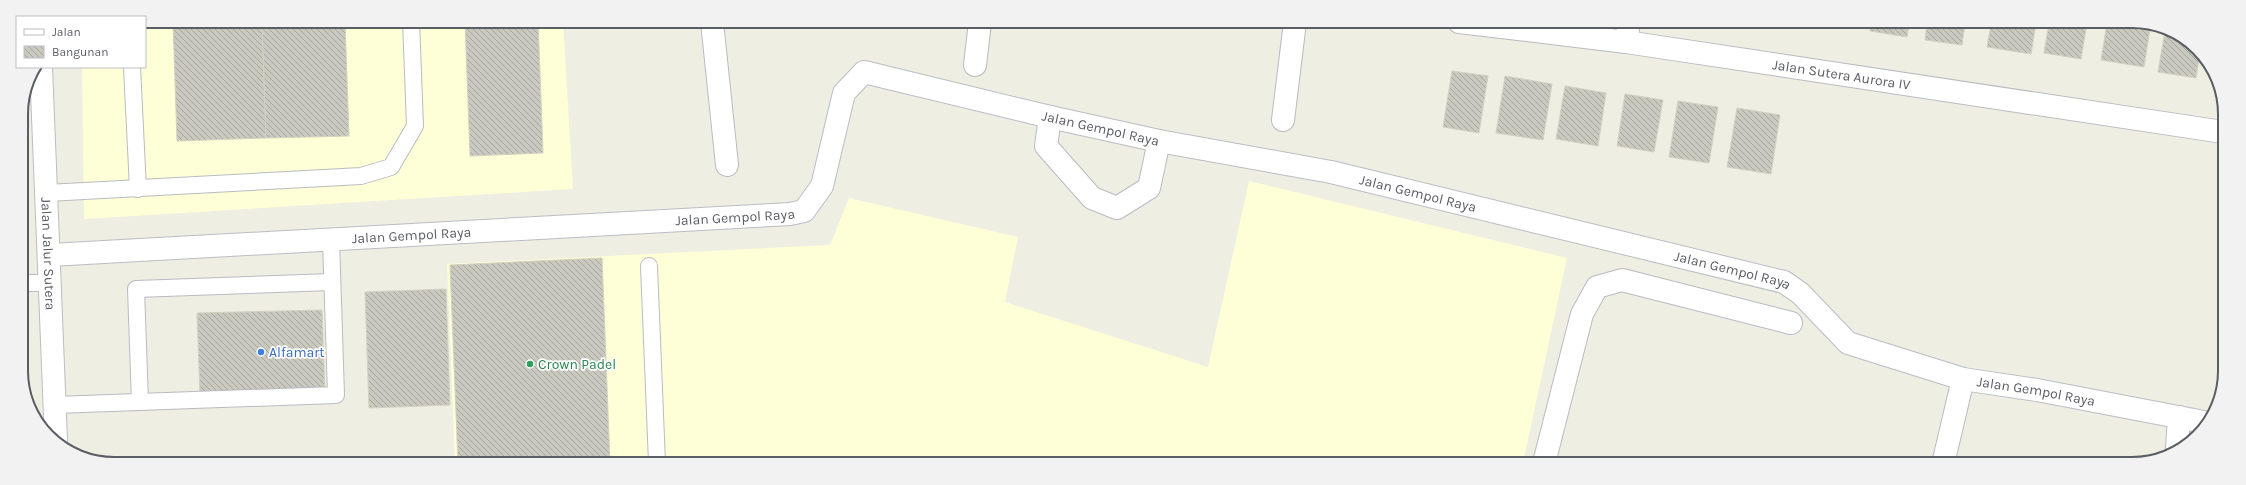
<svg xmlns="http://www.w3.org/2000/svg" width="2246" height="485" font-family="Karla,sans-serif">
<defs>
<pattern id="building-back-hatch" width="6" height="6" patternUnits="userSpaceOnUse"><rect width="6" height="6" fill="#c9c9bf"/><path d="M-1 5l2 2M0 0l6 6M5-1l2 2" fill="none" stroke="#a6a69f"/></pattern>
</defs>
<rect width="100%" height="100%" fill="#eeeee3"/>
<!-- commercial -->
<g fill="#feffd7">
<polygon points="145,21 563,21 573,189 84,219 82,67 145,67"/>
<polygon points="1249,181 1567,258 1523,463 455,463 447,264 830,245 849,198 1018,237 1005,302 1208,367"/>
</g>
<!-- building -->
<g fill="url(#building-back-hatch)" stroke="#d3d2c1">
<polygon points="173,21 262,21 266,138 177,141"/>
<polygon points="262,21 345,21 349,136 266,138"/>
<polygon points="465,21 538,21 543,153 470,156"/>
<polygon points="1820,22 1850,22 1849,27"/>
<polygon points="1871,23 1909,23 1907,37 1870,31"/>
<polygon points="1927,23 1965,23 1962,45 1925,40"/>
<polygon points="1991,23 2036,23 2031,54 1987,47"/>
<polygon points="2049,23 2087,23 2081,59 2044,53"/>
<polygon points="2107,23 2151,23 2144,67 2101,60"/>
<polygon points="2165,31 2198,48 2200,53 2196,78 2158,72"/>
<polygon points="1452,71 1488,76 1479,133 1443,127"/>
<polygon points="1505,76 1552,84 1543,140 1496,133"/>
<polygon points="1565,86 1606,93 1598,146 1556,139"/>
<polygon points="1625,94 1663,100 1654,152 1617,146"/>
<polygon points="1678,101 1718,107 1709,163 1669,157"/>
<polygon points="1737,108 1780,115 1771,174 1727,167"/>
<polygon points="602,258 610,463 458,463 450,265"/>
<polygon points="446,289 450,405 369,408 365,292"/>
<polygon points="322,310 325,391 200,395 197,313"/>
</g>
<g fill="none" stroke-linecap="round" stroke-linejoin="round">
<defs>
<g id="lane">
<polyline points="132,67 138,189"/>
<polyline points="47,193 361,176 391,167 415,126 411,21"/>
<polyline points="649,266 657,463"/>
<polyline points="22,283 51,283"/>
<polyline points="140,402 136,289 332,282"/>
<polyline points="55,405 336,395 331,240"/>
</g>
<g id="street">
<polyline points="712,22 727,165"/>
<path id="s1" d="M1459,22L1626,42L2223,132"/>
<polyline points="1626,42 1629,22"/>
<polyline points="975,65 980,22"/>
<polyline points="1050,117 1046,146 1092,198 1117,208 1149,188 1159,141"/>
<polyline points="1283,120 1295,22"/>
<polyline points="2177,448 2179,417"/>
<polyline points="1544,463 1582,314 1597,287 1622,280 1791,323"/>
<polyline points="1943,464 1963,379"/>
</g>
<g id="secondary">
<path id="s2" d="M41,67L56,441"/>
<path id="s3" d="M50,255L790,214L804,211L822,186L844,93L864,72L1050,117L1159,141L1331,172L1784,282L1800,293L1848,343L1963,379L2037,390L2204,422"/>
</g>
</defs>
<!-- lane casing -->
<use href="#lane" stroke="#babbc2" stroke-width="18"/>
<!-- street casing -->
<use href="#street" stroke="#babbc2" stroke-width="24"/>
<!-- secondary casing -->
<use href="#secondary" stroke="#bbbdc4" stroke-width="24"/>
<!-- lane -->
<use href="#lane" stroke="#fff" stroke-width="16"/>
<!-- street -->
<use href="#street" stroke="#fff" stroke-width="22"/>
<!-- secondary -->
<use href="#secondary" stroke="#fff" stroke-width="22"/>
</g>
<!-- markers -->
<circle fill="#3f7fe0" stroke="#fff" stroke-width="1.5" cx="261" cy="352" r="4"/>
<circle fill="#2e9e5b" stroke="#fff" stroke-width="1.5" cx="530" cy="364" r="4"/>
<g text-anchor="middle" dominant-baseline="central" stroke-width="3.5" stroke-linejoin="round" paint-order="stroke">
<!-- street labels -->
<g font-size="14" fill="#5b5d64" stroke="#fff">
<text stroke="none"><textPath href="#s1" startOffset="386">Jalan Sutera Aurora IV</textPath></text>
<text stroke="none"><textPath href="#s3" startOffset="1154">Jalan Gempol Raya</textPath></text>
<text stroke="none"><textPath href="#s3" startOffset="1478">Jalan Gempol Raya</textPath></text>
<text stroke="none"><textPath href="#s3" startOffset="686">Jalan Gempol Raya</textPath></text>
<text stroke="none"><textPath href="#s3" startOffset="362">Jalan Gempol Raya</textPath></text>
<text stroke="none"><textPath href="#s2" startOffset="187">Jalan Jalur Sutera</textPath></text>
<text stroke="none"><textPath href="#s3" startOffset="1802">Jalan Gempol Raya</textPath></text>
<text stroke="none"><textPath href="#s3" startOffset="2138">Jalan Gempol Raya</textPath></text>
</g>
<!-- shop labels -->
<g font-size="14" fill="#366cbe" stroke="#fff" text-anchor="start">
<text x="269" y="352">Alfamart</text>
</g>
<!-- leisure labels -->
<g font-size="14" fill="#27864d" stroke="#fff" text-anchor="start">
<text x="538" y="364">Crown Padel</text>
</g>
</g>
<!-- crop -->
<path d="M0 0H2246V485H0ZM114 28H2132A86 86 0 0 1 2218 114V371A86 86 0 0 1 2132 457H114A86 86 0 0 1 28 371V114A86 86 0 0 1 114 28Z" fill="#f2f2f3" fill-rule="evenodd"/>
<path fill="none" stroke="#5b5d64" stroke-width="2" d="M114 28H2132A86 86 0 0 1 2218 114V371A86 86 0 0 1 2132 457H114A86 86 0 0 1 28 371V114A86 86 0 0 1 114 28Z"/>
<!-- legend -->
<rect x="16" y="16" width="130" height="52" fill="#ffffff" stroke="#bdbec1"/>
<rect x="24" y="29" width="20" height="6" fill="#ffffff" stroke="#bdbec1"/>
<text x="52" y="36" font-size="12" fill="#5b5d64">Jalan</text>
<rect x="24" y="46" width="20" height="12" fill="url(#building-back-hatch)" stroke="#bdbec1"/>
<text x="52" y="56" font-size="12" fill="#5b5d64">Bangunan</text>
</svg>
